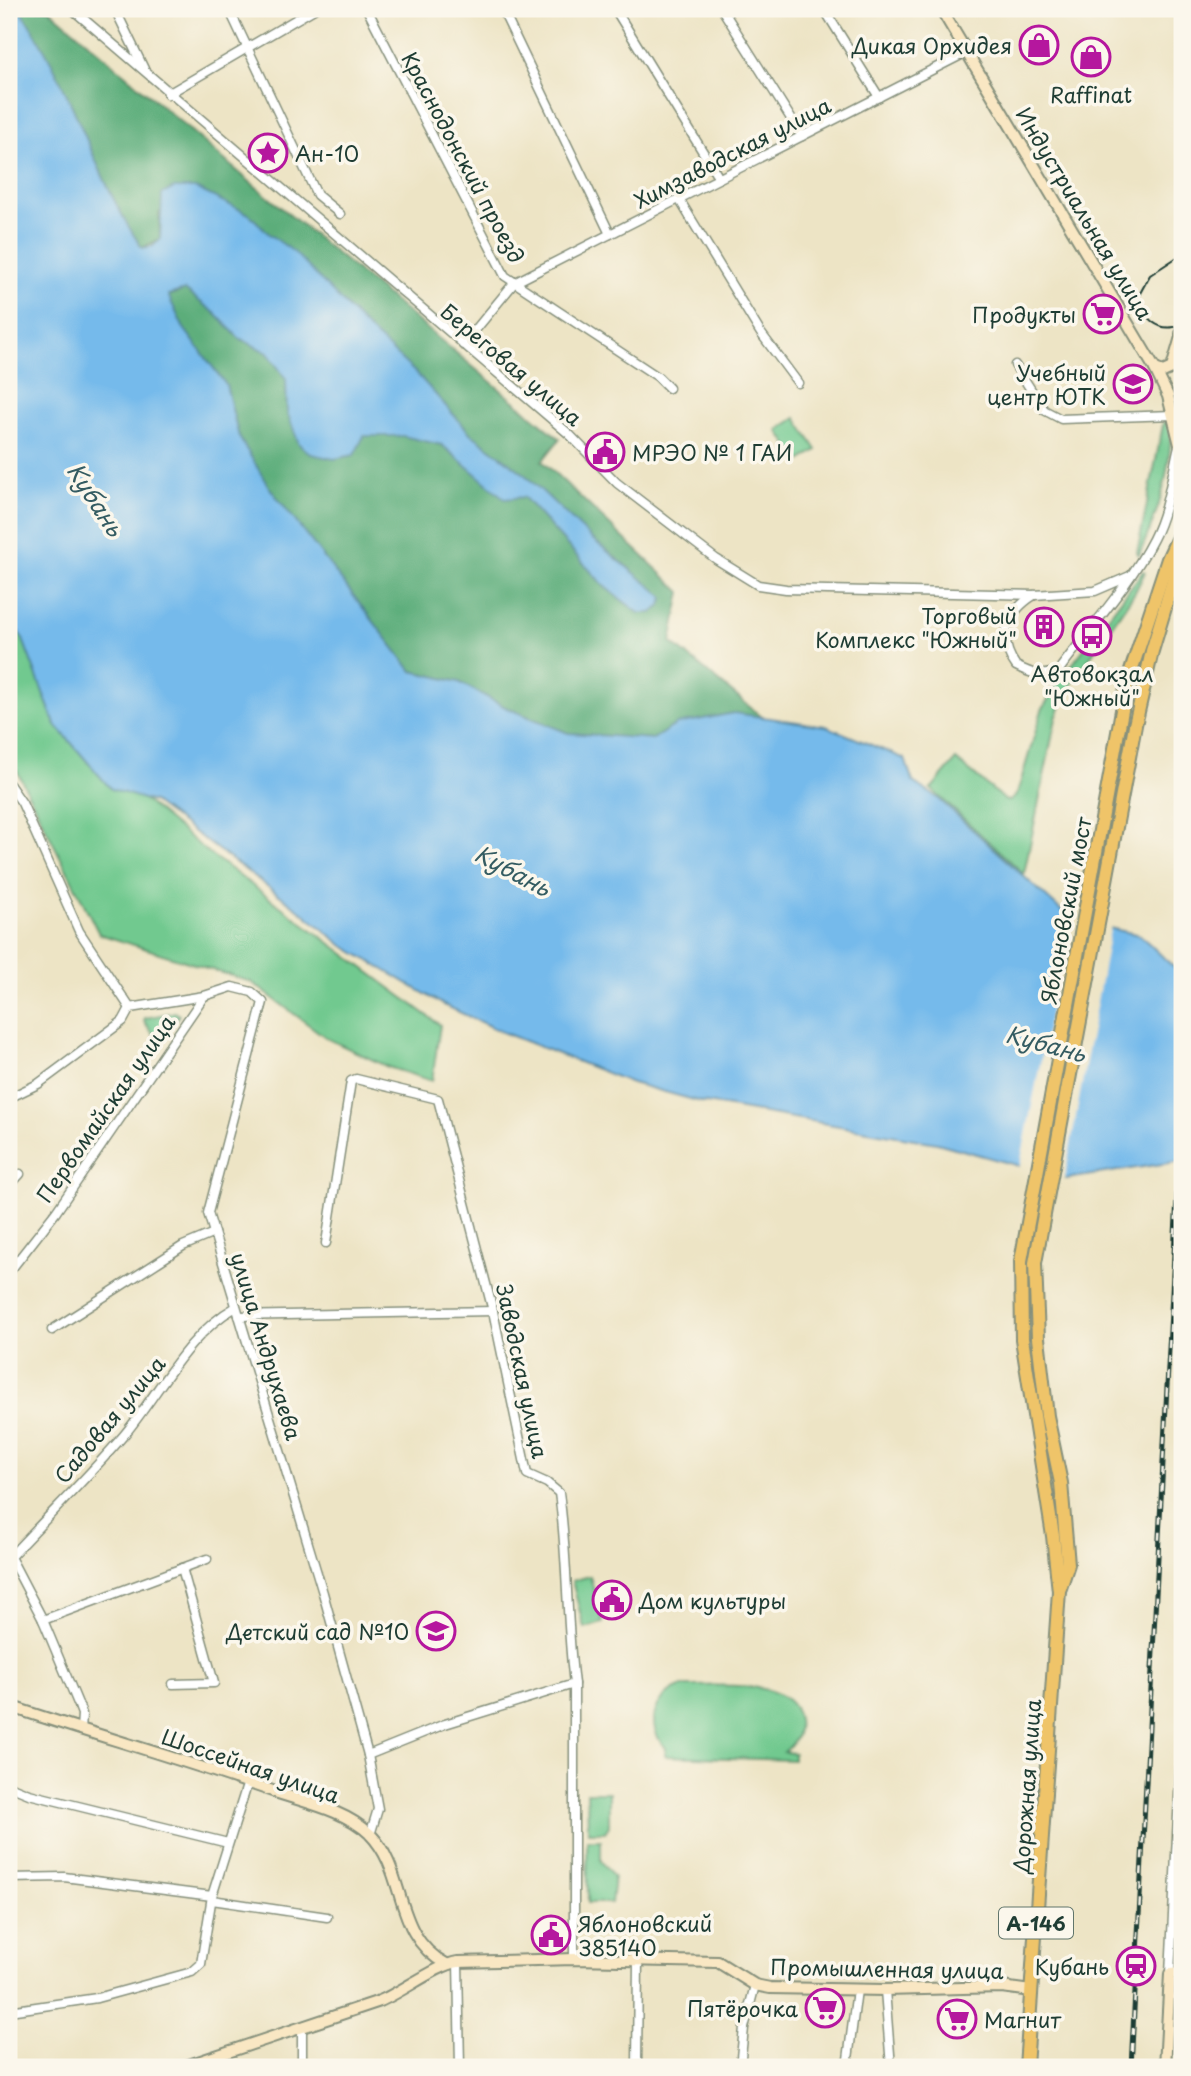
<svg xmlns="http://www.w3.org/2000/svg" width="1191" height="2076" font-family="'Playpen Sans',sans-serif">
<rect width="100%" height="100%" fill="#fbf7ec"/>
<filter id="ink" filterUnits="userSpaceOnUse"><feTurbulence type="fractalNoise" baseFrequency=".0143" numOctaves="2"/><feDisplacementMap in="SourceGraphic" scale="14" xChannelSelector="R" yChannelSelector="G"/><feConvolveMatrix kernelMatrix="1 2 1 2 8 2 1 2 1" color-interpolation-filters="sRGB"/></filter>
<filter id="wash" filterUnits="userSpaceOnUse"><feTurbulence type="fractalNoise" baseFrequency=".00686" numOctaves="4" result="noise"/><feDisplacementMap in="SourceGraphic" scale="28" xChannelSelector="R" yChannelSelector="G"/><feGaussianBlur stdDeviation="1.57" result="paint"/><feColorMatrix in="noise" values="0 0 0 0 0 0 0 0 0 0 0 0 0 0 0 0 0 1.4 0 .05"/><feComposite in="paint" operator="in"/></filter>
<g filter="url(#wash)">
<rect width="100%" height="100%" fill="#ede4c5"/>
<!-- green -->
<g fill="#71c98f" stroke="#488362" stroke-width="2">
<polygon points="796,418 817,450 799,462 778,430"/>
<path d="M1164,420L1171,428C1170,477 1159,510 1139,555L1137,553Z"/>
<polygon points="1143,571 1145,572 1135,592 1067,691 1056,718 1024,874 931,789 956,760 1005,800 1011,800 1017,794 1042,710 1055,687"/>
<polygon points="9,620 22,637 55,724 111,789 138,795 210,854 440,1025 432,1081 388,1067 328,1039 251,982 99,934 17,771 9,763"/>
<polygon points="175,1012 179,1015 162,1041 158,1041 144,1021 145,1018"/>
<polygon points="590,1576 603,1623 584,1628 572,1581"/>
<path d="M683,1686C716,1687 791,1676 798,1719C800,1733 794,1744 784,1752L794,1753V1760L665,1756L666,1748C644,1726 654,1695 683,1686Z"/>
<polygon points="587,1792 609,1792 609,1826 605,1832 588,1832"/>
<polygon points="587,1840 601,1840 601,1861 614,1877 611,1903 588,1903"/>
</g>
<!-- forest -->
<path fill="#5cad7a" stroke="#3e7557" stroke-width="2" d="M19,9H49L249,181L560,439L542,461L681,592L671,642L762,717L734,713L677,724L653,739L568,733L507,708L459,682L412,671L269,487L239,437L226,385L183,327L168,296L185,290L215,313L239,338L268,353L286,379L287,413L364,436H403L442,445L505,498L524,497L605,587L639,613H651L660,607L630,569L591,538L522,472L470,433L418,375L368,329L294,253L269,234L249,214L195,188L159,213L160,239L142,248C92,174 72,82 19,9Z"/>
<!-- water -->
<path fill="#74baeb" stroke="#4a7c90" stroke-width="2" d="M9,9H19C72,82 92,174 142,248L153,246L160,239L162,194L174,188H195L249,214L269,234L294,252L368,329L418,375L470,433L522,472L591,538L664,597L660,607L651,613H639L605,587L524,497L505,499L442,445L403,436H364L354,455L334,459L311,454L299,444L287,412L286,379L268,353L239,338L215,313L185,290L168,295L183,327L226,385L239,437L269,487L412,671L459,682L507,708L568,733L653,739L677,724L734,713L826,726L905,759L913,782L938,798L1064,913L1100,926L1140,935L1182,975V1161L1066,1179L937,1143L701,1102L632,1083L502,1032L444,1005L342,945L301,911L153,802L111,789L55,724L22,637L9,620Z"/>
<!-- pier -->
<polygon fill="#ede4c5" points="1070,912 1111,925 1064,1182 1019,1170"/>
</g>
<g filter="url(#ink)">
<g fill="none" stroke-linecap="round" stroke-linejoin="round">
<defs>
<g id="street">
<polyline points="72,9 569,434 617,483 716,559 758,585 786,589 1034,595 1095,591 1130,576"/>
<polyline points="115,9 144,69"/>
<polyline points="229,9 317,195 340,214"/>
<polyline points="367,9 505,276 658,377 669,388"/>
<polyline points="502,9 610,234"/>
<polyline points="615,9 719,178"/>
<polyline points="722,9 802,136"/>
<polyline points="824,9 879,97"/>
<polyline points="168,94 314,9"/>
<polyline points="679,199 760,332 798,383"/>
<polyline points="463,345 514,283 967,52"/>
<polyline points="1015,365 1044,410 1061,419 1173,415"/>
<path d="M1034,595C1007,612 996,638 1016,666C1032,674 1042,678 1059,670C1090,628 1129,586 1153,539C1168,510 1171,478 1179,446"/>
<polyline points="9,784 22,803 79,931 130,1008"/>
<polyline points="130,1008 204,996 232,987 252,992 263,1002 208,1213 323,1593 368,1755 378,1809 370,1835"/>
<polyline points="9,1098 38,1084 123,1021 130,1008"/>
<polyline points="9,1186 20,1174"/>
<path d="M326,1243L351,1081L356,1079L438,1099L493,1311L527,1474L547,1483L559,1493C568,1556 566,1620 574,1684"/>
<polyline points="9,1272 56,1212 204,996"/>
<polyline points="239,1316 493,1311"/>
<polyline points="52,1330 183,1246 214,1233"/>
<polyline points="9,1555 43,1620 79,1706 82,1714 81,1730"/>
<path d="M10,1557C48,1516 88,1477 124,1435C160,1392 186,1335 236,1307"/>
<polyline points="43,1620 207,1559"/>
<polyline points="173,1684 214,1683 182,1568"/>
<polyline points="368,1755 445,1724 574,1684 574,1959"/>
<polyline points="9,1786 29,1794 228,1843"/>
<polyline points="9,1878 64,1877 212,1896"/>
<polyline points="212,1900 327,1917"/>
<polyline points="458,1962 460,2067"/>
<polyline points="1170,1974 1182,1735"/>
<polyline points="885,1990 891,2067"/>
<polyline points="9,2011 97,1998 192,1972 201,1964 212,1896 248,1782"/>
<polyline points="302,2028 302,2067"/>
<polyline points="637,2067 638,1960"/>
<polyline points="740,2067 744,2028 755,1985"/>
<polyline points="847,2067 857,1990"/>
</g>
<g id="secondary">
<polyline points="941,9 1155,369 1168,396 1182,453"/>
<polyline points="1155,369 1163,372 1172,368 1181,337"/>
<path d="M9,1706C98,1736 189,1761 278,1793C308,1803 346,1811 370,1834C408,1873 392,1935 446,1964"/>
<path d="M183,2067L380,2001C402,1992 439,1964 458,1962L574,1959L718,1962L755,1985L770,1988L885,1990L1002,1987L1031,1991"/>
<polyline points="1165,2067 1170,1974 1182,1973"/>
</g>
<g id="primary">
<polyline points="1182,334 1182,348"/>
<polyline points="1060,1588 1068,1564 1061,1483 1047,1416 1038,1338 1035,1263 1135,725 1152,651 1182,551"/>
<polyline points="1026,2067 1059,1591 1053,1536 1022,1339 1021,1261 1127,683 1168,559 1182,529"/>
</g>
</defs>
<!-- street casing -->
<use href="#street" stroke="#86907c" stroke-width="11"/>
<!-- secondary casing -->
<use href="#secondary" stroke="#86907c" stroke-width="14"/>
<!-- primary casing -->
<use href="#primary" stroke="#86907c" stroke-width="16"/>
<!-- street -->
<use href="#street" stroke="#fff" stroke-width="8"/>
<!-- secondary -->
<use href="#secondary" stroke="#f9e7c3" stroke-width="10"/>
<!-- primary -->
<use href="#primary" stroke="#efc469" stroke-width="12"/>
<!-- tram -->
<path stroke="#1f3d34" stroke-width="2" d="M1182,254L1150,275L1139,295C1141,318 1160,335 1182,324"/>
<defs>
<polyline id="rail" points="1131,2067 1182,1103"/>
</defs>
<!-- rail casing -->
<use href="#rail" stroke="#1f3d34" stroke-width="5"/>
<!-- rail -->
<use href="#rail" stroke="#fbf7ec" stroke-width="2.5" stroke-dasharray="8" stroke-linecap="butt"/>
</g>
</g>
<!-- icons -->
<defs>
<symbol id="shop-ring" viewBox="-11 -11 22 22"><circle r="9.5" fill="#fbf7ec" stroke="#b5179e" stroke-width="1.5"/><path d="M-5-2.5h2.3a2.7 3.5 0 0 1 5.4 0H5L5.5 6h-11ZM-1.5-2.5h3a1.5 2.3 0 0 0-3 0Z" fill="#b5179e"/></symbol>
<symbol id="sight-ring" viewBox="-11 -11 22 22"><circle r="9.5" fill="#fbf7ec" stroke="#b5179e" stroke-width="1.5"/><path d="M0-6L1.8-2.2L6-1.7L2.9 1.2L3.7 5.4L0 3.3L-3.7 5.4L-2.9 1.2L-6-1.7L-1.8-2.2Z" fill="#b5179e"/></symbol>
<symbol id="supermarket-ring" viewBox="-11 -11 22 22"><circle r="9.5" fill="#fbf7ec" stroke="#b5179e" stroke-width="1.5"/><path d="M-6-5.5h2.5l.6 2H6L4.5 2H-2.5L-4.4-4H-6ZM-1.5 3.2a1.3 1.3 0 1 0 .1 0ZM3 3.2a1.3 1.3 0 1 0 .1 0Z" fill="#b5179e"/></symbol>
<symbol id="university-ring" viewBox="-11 -11 22 22"><circle r="9.5" fill="#fbf7ec" stroke="#b5179e" stroke-width="1.5"/><path d="M0-5L7-2L0 1L-7-2ZM-4 1L0 2.5L4 1V4Q0 6-4 4Z" fill="#b5179e"/></symbol>
<symbol id="civic-ring" viewBox="-11 -11 22 22"><circle r="9.5" fill="#fbf7ec" stroke="#b5179e" stroke-width="1.5"/><path d="M-.6-6.5H3V-4.5H.6V-3L4-1V1h2V6H-6V1h2V-1L-.6-3ZM-1.2 2.5V6h2.4V2.5Z" fill="#b5179e"/></symbol>
<symbol id="building-ring" viewBox="-11 -11 22 22"><circle r="9.5" fill="#fbf7ec" stroke="#b5179e" stroke-width="1.5"/><path d="M-4-6H4V6H1V3H-1V6H-4ZM-2.5-4.3h1.7v1.8h-1.7ZM.8-4.3h1.7v1.8H.8ZM-2.5-1h1.7V.8h-1.7ZM.8-1h1.7V.8H.8Z" fill="#b5179e"/></symbol>
<symbol id="bus-ring" viewBox="-11 -11 22 22"><circle r="9.5" fill="#fbf7ec" stroke="#b5179e" stroke-width="1.5"/><path d="M-5-6H5V4H4V6H2V4H-2V6H-4V4H-5ZM-3.5-4V0h7V-4ZM-3.5 1.2v1.5H-2V1.2ZM2 1.2v1.5H3.5V1.2Z" fill="#b5179e"/></symbol>
<symbol id="school-ring" viewBox="-11 -11 22 22"><circle r="9.5" fill="#fbf7ec" stroke="#b5179e" stroke-width="1.5"/><path d="M0-5L7-2L0 1L-7-2ZM-4 1L0 2.5L4 1V4Q0 6-4 4Z" fill="#b5179e"/></symbol>
<symbol id="station-ring" viewBox="-11 -11 22 22"><circle r="9.5" fill="#fbf7ec" stroke="#b5179e" stroke-width="1.5"/><path d="M-3-6H3Q5-6 5-4V2Q5 4 3 4L4.5 6H3L1.5 4h-3L-3 6H-4.5L-3 4Q-5 4-5 2V-4Q-5-6-3-6ZM-3.5-4v3h7v-3ZM-3.5 1v1.5H-2V1ZM2 1v1.5H3.5V1Z" fill="#b5179e"/></symbol>
</defs>
<g fill-rule="evenodd">
<use href="#shop-ring" x="1017" y="23" width="44" height="44"/>
<use href="#shop-ring" x="1069" y="35" width="44" height="44"/>
<use href="#sight-ring" x="246" y="131" width="44" height="44"/>
<use href="#supermarket-ring" x="1081" y="292" width="44" height="44"/>
<use href="#university-ring" x="1111" y="362" width="44" height="44"/>
<use href="#civic-ring" x="583" y="430" width="44" height="44"/>
<use href="#building-ring" x="1022" y="605" width="44" height="44"/>
<use href="#bus-ring" x="1070" y="614" width="44" height="44"/>
<use href="#civic-ring" x="590" y="1578" width="44" height="44"/>
<use href="#school-ring" x="414" y="1609" width="44" height="44"/>
<use href="#civic-ring" x="529" y="1913" width="44" height="44"/>
<use href="#station-ring" x="1114" y="1944" width="44" height="44"/>
<use href="#supermarket-ring" x="803" y="1986" width="44" height="44"/>
<use href="#supermarket-ring" x="935" y="1997" width="44" height="44"/>
</g>
<g text-anchor="middle" dominant-baseline="central" stroke-width="7" stroke-linejoin="round" paint-order="stroke">
<!-- shield labels -->
<rect fill="#fbf7ec" stroke="#61756b" stroke-width="2" x="999" y="1907.5" width="74" height="31" rx="5"/>
<g font-size="19" font-weight="bold" fill="#1f3d34">
<text x="1036" y="1923">А-146</text>
</g>
<!-- poi labels -->
<g font-size="21" fill="#1f3d34" stroke="#fbf7ec" text-anchor="end">
<text x="1012" y="45">Дикая Орхидея</text>
<text x="1091" y="94" text-anchor="middle">Raffinat</text>
<text x="295" y="153" text-anchor="start">Ан-10</text>
<text x="1076" y="314">Продукты</text>
<text x="1106" y="372">Учебный<tspan x="1106" dy="24">центр ЮТК</tspan></text>
<text x="632" y="452" text-anchor="start">МРЭО № 1 ГАИ</text>
<text x="1017" y="615">Торговый<tspan x="1017" dy="24">Комплекс "Южный"</tspan></text>
<text x="1092" y="673" text-anchor="middle">Автовокзал<tspan x="1092" dy="24">"Южный"</tspan></text>
<text x="639" y="1600" text-anchor="start">Дом культуры</text>
<text x="409" y="1631">Детский сад №10</text>
<text x="578" y="1923" text-anchor="start">Яблоновский<tspan x="578" dy="24">385140</tspan></text>
<text x="1109" y="1966">Кубань</text>
<text x="798" y="2008">Пятёрочка</text>
<text x="984" y="2019" text-anchor="start">Магнит</text>
</g>
<!-- street labels -->
<g font-size="21" fill="#1f3d34" stroke="#fbf7ec">
<text transform="translate(732 152) rotate(-27)">Химзаводская улица</text>
<text transform="translate(464 157) rotate(62)">Краснодонский проезд</text>
<text transform="translate(1085 213) rotate(59)">Индустриальная улица</text>
<text transform="translate(512 364) rotate(40)">Береговая улица</text>
<text transform="translate(1065 910) rotate(-79)">Яблоновский мост</text>
<text transform="translate(105 1108) rotate(-55)">Первомайская улица</text>
<text transform="translate(267 1346) rotate(73)">улица Андрухаева</text>
<text transform="translate(523 1371) rotate(78)">Заводская улица</text>
<text transform="translate(109 1419) rotate(-50)">Садовая улица</text>
<text transform="translate(251 1765) rotate(19)">Шоссейная улица</text>
<text transform="translate(1026 1786) rotate(-86)">Дорожная улица</text>
<text transform="translate(887 1968) rotate(1)">Промышленная улица</text>
</g>
<!-- water labels -->
<g font-size="23" font-style="italic" fill="#345c62" stroke="#fbf7ec">
<text transform="translate(96 499) rotate(57)">Кубань</text>
<text transform="translate(513 870) rotate(28)">Кубань</text>
<text transform="translate(1046 1043) rotate(15)">Кубань</text>
</g>
</g>
<!-- margin -->
<rect width="1191" height="2076" fill="none" stroke="#fbf7ec" stroke-width="35"/>
</svg>
